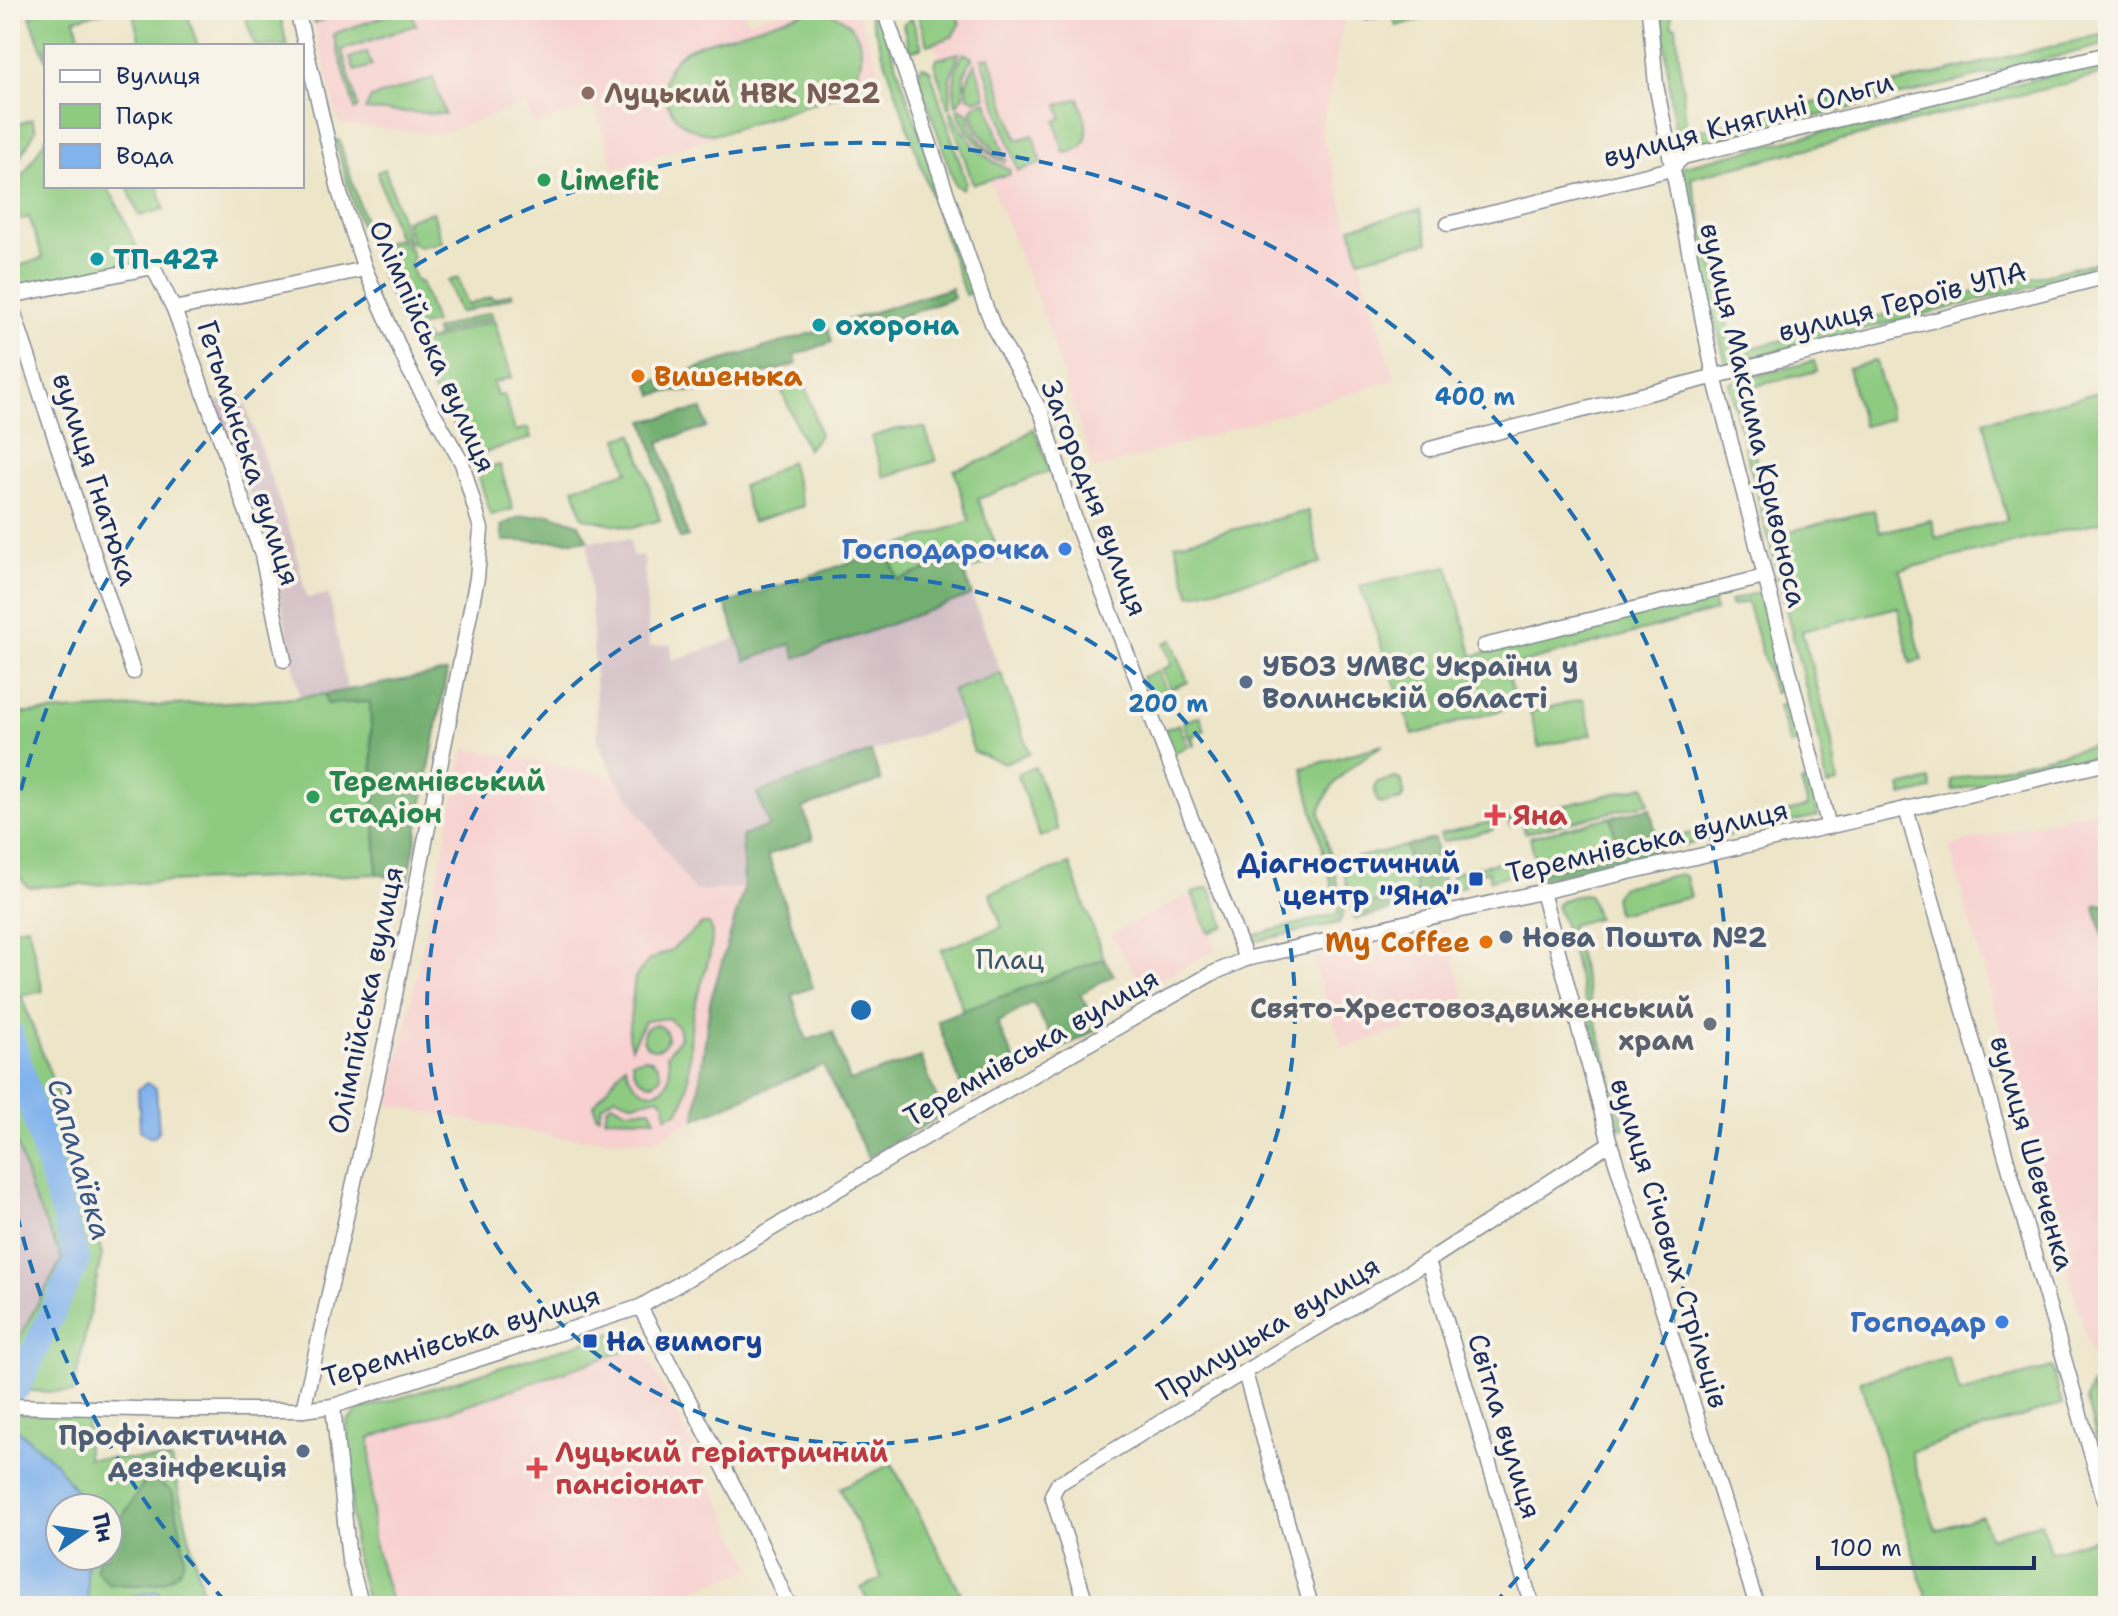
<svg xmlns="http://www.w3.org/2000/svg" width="2118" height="1616" font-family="'Shantell Sans',sans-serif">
<rect width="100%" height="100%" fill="#f7f3e8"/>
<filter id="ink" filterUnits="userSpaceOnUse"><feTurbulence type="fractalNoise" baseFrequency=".0125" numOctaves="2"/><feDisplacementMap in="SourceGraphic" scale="16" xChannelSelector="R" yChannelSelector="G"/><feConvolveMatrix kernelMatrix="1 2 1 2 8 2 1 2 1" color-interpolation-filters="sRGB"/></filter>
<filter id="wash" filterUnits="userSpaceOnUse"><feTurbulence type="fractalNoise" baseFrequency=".006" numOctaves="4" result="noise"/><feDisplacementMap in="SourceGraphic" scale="32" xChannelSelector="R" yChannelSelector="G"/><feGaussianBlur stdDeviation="1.8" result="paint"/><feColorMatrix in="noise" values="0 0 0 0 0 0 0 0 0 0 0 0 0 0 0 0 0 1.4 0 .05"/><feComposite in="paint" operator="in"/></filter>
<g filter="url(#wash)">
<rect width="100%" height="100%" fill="#ede5c8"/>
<!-- built -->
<g fill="#f7d0cf">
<polygon points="353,10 744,10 748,21 783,10 858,10 882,81 615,169 594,105 533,125 526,105 437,134 339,124 314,23"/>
<polygon points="920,10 1346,10 1321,131 1395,380 1094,470 1040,305"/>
<polygon points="465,748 615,777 694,891 744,888 710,1002 695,1119 654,1141 562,1138 389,1105"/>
<polygon points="2108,806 2108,1370 2096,1372 1949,846"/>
<polygon points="1192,893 1216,950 1144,988 1111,935"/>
<polygon points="1445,925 1468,1009 1343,1048 1311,957"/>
<polygon points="642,1345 753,1569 690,1590 694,1606 392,1606 373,1539 370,1438"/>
</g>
<!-- industrial -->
<g fill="#d2bec5">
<polygon points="242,395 294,544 307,598 329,594 347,689 300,697 271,551 215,402"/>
<polygon points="630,539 632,556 644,555 649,647 671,644 673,661 738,638 746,660 791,644 797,658 972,595 1001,673 953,691 962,720 757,793 769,826 742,836 744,888 694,891 615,777 598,740 588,541"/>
<polygon points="10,1119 31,1192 62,1259 10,1355"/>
</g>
<!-- green -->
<g fill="#8ecb81" stroke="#547d70" stroke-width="2">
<polygon points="47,10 111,10 75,19 80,41 85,40 87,46 46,46 46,61 30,16"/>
<polygon points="132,10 186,10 198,46 141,46"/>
<polygon points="243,10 279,10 287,46 255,46"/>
<polygon points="311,10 353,10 314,23"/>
<polygon points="403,10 411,10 416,25 342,50 358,107 355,110 333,34"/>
<path d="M812,10C863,10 879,66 838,95L722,133C671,141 641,77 687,50C700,43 715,40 729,36C757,27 784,19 812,10Z"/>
<polygon points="868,10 878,10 973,292 965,295"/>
<polygon points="938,10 956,10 960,23 952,37 928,45 918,16"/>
<polygon points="1408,10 1458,10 1396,26 1393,14"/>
<polygon points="1661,10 1671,10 1672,26 1676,26 1687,133 2108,33 2108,44 1677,151"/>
<polygon points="912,18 922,47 910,51 903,25"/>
<polygon points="367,52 372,66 355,71 350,58"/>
<polygon points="959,53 950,78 951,107 948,108 934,63 937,59"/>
<path d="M964,53L972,58L964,75V96L956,105C953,88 953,67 964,53Z"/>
<polygon points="990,57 1017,140 1033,135 1042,163 1018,171 982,59"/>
<polygon points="2108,61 2108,73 1691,178 1735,352 2108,259 2108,268 1726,364 1677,168"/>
<polygon points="975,63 986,97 975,100 968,96 966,83"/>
<polygon points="922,66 930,70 966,182 962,189 955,185 918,74"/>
<polygon points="433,78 445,114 365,110 371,98"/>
<path d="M1079,98C1085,120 1099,149 1064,153L1055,121L1062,118L1058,105Z"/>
<path d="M987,101L1006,160C991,148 975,131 971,112L976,104Z"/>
<path d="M959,108L968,113C972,135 987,150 1005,163C981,151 966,134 957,109Z"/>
<path d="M952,111C965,138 980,158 1009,169L1010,174L973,184L949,112Z"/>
<polygon points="32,119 36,130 10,175 10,127"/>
<polygon points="46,138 46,186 105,186 114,198 144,263 10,290 10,269 43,258 29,217 10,223 10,187 18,184"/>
<polygon points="335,140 339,140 370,238 367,242 356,213"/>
<polygon points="385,169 409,244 397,235 377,172"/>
<polygon points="127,186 158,186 164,209 139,216"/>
<polygon points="1420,210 1428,242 1359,259 1351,227"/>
<polygon points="433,212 442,242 419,247 412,243 405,220"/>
<polygon points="397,239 410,249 413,258 410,263 415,280 421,283 435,323 412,328 403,326 374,259 379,245"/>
<polygon points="458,278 467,305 491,297 493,299 512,293 513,296 459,313 448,281"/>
<polygon points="491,312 493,317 436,335 435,330"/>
<polygon points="494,320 512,377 493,383 497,396 504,395 515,431 528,428 531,438 473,456 428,382 411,344 424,335 427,341"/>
<polygon points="1814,361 1817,371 1739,390 1775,535 1874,510 1880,532 1931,520 1936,538 2007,520 1984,421 2103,391 2108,411 2108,520 1900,570 1922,660 1910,663 1898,607 1802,631 1831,737 1838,783 1827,786 1819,740 1729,383"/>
<polygon points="1876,361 1891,419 1863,426 1848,368"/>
<polygon points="804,379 820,435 807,450 780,387"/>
<polygon points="925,428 936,461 884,477 871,437 897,429"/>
<polygon points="1034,428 1050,471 978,499 1001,558 964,572 959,559 898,580 887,550 970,521 954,470 996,456"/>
<polygon points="633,434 660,520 632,528 583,518 574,488 628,471 618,438"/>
<polygon points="790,461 803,506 752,522 742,486 759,480"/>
<polygon points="500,465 513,509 491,515 477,471"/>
<polygon points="1308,511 1321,563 1190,595 1175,544"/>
<polygon points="1448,566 1473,656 1711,594 1716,611 1507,667 1516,706 1413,735 1360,586"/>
<polygon points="1758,592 1788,689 1774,693 1747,602 1732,606 1730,601"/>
<polygon points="1172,640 1188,682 1170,689 1162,669 1172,665 1164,643"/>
<polygon points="1158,671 1166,690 1149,697 1142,677"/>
<polygon points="1001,673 1030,753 1004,763 974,752 952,691"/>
<polygon points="325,694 328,704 370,701 377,874 28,887 10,866 10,714 284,699"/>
<polygon points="1583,699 1592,734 1539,747 1530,712"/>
<polygon points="1790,702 1800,742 1790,745 1778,706"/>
<polygon points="1200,716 1205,730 1192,736 1195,745 1192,746 1183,722"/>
<polygon points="1179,724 1188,747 1172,754 1163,730"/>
<polygon points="2108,742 2108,754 1953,791 1951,780"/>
<path d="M1383,745C1356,762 1328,780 1320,813L1344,912L1339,923L1251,942L1248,937L1339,913L1302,768Z"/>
<polygon points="1035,767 1058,830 1040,837 1017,774"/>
<polygon points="1396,778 1402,781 1404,794 1401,800 1382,804 1377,801 1374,787 1377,782"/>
<polygon points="1809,780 1818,816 1675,847 1670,838 1808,807 1801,782"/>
<polygon points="1930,780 1932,789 1902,796 1900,787"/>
<polygon points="1645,786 1649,803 1525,833 1522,823 1510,826 1508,819"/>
<polygon points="1611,817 1619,854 1538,873 1530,837"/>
<polygon points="1491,822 1493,830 1442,842 1440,834"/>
<polygon points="1406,846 1418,893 1352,908 1341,861"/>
<polygon points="1520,857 1524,872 1490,880 1488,871 1463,877 1465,886 1454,889 1450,874"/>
<polygon points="1070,864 1104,959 963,1011 941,950 1002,927 990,893"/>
<polygon points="1680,874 1686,877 1691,897 1617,914 1614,897 1621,887"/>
<polygon points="1209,887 1225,926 1209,933 1192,893"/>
<polygon points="1582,894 1589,895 1597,918 1570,925 1625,1128 1620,1129 1564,925 1556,906 1562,900"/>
<path d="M702,924H709C720,939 697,992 693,1013C688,1035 693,1097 678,1111C675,1114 670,1114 666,1116L665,1104L659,1097L634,1103L615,1096L601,1106L599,1116L596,1115L594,1105L625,1065C635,1104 681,1100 667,1055L680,1037L678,1027L668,1018L645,1021L631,1047L628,1036L635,978L648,961L671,950Z"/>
<polygon points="28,926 43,991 21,995 55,1087 102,1254 73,1393 10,1390 10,1355 62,1259 31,1192 10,1119 10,929"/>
<circle cx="655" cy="1037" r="12"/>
<path d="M646,1058C655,1061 659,1066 661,1076L654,1083C639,1083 634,1075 632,1061Z"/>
<polygon points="612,1103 625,1110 651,1109 655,1119 605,1118 607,1108"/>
<polygon points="623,1330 635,1332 642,1345 370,1438 373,1539 392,1606 368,1606 354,1551 347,1421 360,1410"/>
<polygon points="1948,1357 1960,1393 2052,1367 2062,1404 1911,1452 1936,1530 1982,1516 1990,1538 2041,1522 2050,1552 2099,1537 2108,1569 2108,1606 1929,1606 1860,1381"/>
<polygon points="2091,1386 2108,1446 2108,1478 2086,1400"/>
<polygon points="10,1413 87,1415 87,1458 171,1460 206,1606 167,1606 165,1598 111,1600 110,1606 70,1606 68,1556 108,1556 108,1508 76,1508 83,1501 54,1462 10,1423"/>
<polygon points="892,1464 968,1606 870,1606 861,1588 882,1578 840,1488"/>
</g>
<!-- forest -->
<g fill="#72af6f" stroke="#466f66" stroke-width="2">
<polygon points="951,288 954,298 853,333 848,320"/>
<polygon points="828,328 832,342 795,355 797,364 704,392 666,392 653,395 649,383"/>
<polygon points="702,409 707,427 659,442 688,537 680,539 644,421"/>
<polygon points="550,514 579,524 588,541 503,541 501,526 519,517"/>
<polygon points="887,550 898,580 959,558 972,595 796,658 791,644 746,661 725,604"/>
<polygon points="447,672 408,882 377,874 370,702 327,704 325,694"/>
<polygon points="871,752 881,781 803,808 813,839 768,855 813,987 792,995 807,1040 833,1032 850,1081 921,1057 943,1115 868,1157 823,1065 695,1119 710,1002 744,888 742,836 769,826 757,793"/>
<polygon points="1650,808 1660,851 1540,879 1538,873 1619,854 1611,817"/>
<polygon points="1434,839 1445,889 1422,903 1355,919 1352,908 1417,893 1406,846"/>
<polygon points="2098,904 2108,905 2108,954 2095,907"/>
<polygon points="1104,959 1114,975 1080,994 1099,1028 1059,1050 1033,1003 997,1023 1020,1072 974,1098 969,1088 963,1091 937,1020"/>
<path d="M148,1476L172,1491C175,1505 186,1548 184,1559C178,1590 130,1586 108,1583L96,1570L98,1556H108V1529L122,1517Z"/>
</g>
<!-- water -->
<g fill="#81b3ed" stroke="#4e71a6" stroke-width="2">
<polygon points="147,1083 156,1088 159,1131 154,1137 149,1137 140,1130 138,1089"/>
<polygon points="10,1423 54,1462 83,1501 83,1508 60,1508 60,1556 86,1556 88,1606 10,1606"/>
<polygon points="157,1591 165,1598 167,1606 110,1606 111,1600"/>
</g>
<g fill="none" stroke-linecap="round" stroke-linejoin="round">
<!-- river -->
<polyline stroke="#81b3ed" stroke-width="26" points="10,1033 77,1260 17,1388"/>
</g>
</g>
<g filter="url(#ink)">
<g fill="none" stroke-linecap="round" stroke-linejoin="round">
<defs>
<g id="minor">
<polyline points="297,10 340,194 365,269 409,370 462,463 481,529 477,578 388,1030 303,1410"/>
<polyline points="884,10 983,300 994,328 1042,414 1076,523 1246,959"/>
<polyline points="1649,10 1656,85 1714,376 1829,827"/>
<polyline points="1368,13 1382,10"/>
<polyline points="1448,224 1671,169 1683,157 2108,54"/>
<polyline points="10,296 153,267 174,309 365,269"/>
<polyline points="10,302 133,672"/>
<polyline points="174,309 262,555 284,660"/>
<polyline points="1430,449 2108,276"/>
<polyline points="1484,646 1764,577"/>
<polyline points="1906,809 2108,1512"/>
<polyline points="1542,892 1610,1143 1757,1606"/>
<polyline points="1428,1261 1532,1606"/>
<polyline points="640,1307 741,1500 789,1606"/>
<polyline points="1245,1373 1311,1606"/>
<polyline points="10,1406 178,1410 303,1410 333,1406 640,1307 958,1118 1211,974 1246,959 2108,763"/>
<polyline points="333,1406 349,1560 362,1606"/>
<polyline points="1087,1606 1052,1495 1058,1484 1428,1261 1610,1143"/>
</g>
</defs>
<!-- minor casing -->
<use href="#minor" stroke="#848a93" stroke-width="17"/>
<!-- minor -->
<use href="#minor" stroke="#fff" stroke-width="14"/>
</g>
</g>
<!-- distance rings -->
<g fill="none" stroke="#1f6fb2" stroke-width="4" stroke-dasharray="14 10">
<circle cx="861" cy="1010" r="434"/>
<path d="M226 1602A868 868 0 0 1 10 1183M10 837A868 868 0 1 1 1496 1602"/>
</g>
<!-- markers -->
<circle fill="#8d6e63" stroke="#f7f3e8" stroke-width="3" cx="588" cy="93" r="8"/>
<g fill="#2e9e5b" stroke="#f7f3e8" stroke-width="3">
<circle cx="544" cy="180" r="8"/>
<circle cx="313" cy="797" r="8"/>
</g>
<g fill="#0f9aa8" stroke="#f7f3e8" stroke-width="3">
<circle cx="97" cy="259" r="8"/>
<circle cx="819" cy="325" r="8"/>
</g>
<g fill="#e8710a" stroke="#f7f3e8" stroke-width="3">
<circle cx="638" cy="376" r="8"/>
<circle cx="1486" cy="942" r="8"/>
</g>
<g fill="#3f7fe0" stroke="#f7f3e8" stroke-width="3">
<circle cx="1065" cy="549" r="8"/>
<circle cx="2002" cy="1322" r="8"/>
</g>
<g fill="#5c6f8a" stroke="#f7f3e8" stroke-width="3">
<circle cx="1246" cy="682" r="8"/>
<circle cx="1506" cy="937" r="8"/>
<circle cx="303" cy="1451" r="8"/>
</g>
<g fill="#e0444e" stroke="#f7f3e8" stroke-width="3">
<path d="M1491 803h8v8h8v8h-8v8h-8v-8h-8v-8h8z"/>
<path d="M533 1456h8v8h8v8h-8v8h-8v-8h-8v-8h8z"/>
</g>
<g fill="#1a4fb4" stroke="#f7f3e8" stroke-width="3">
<rect x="1468" y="871" width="16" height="16" rx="4"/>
<rect x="582" y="1333" width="16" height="16" rx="4"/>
</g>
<circle fill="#6b7280" stroke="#f7f3e8" stroke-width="3" cx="1710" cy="1024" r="8"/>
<g text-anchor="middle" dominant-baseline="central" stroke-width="8" stroke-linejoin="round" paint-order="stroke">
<!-- education labels -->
<g font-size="28" font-weight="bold" fill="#785e54" stroke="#f7f3e8" text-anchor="start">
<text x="604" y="93">Луцький НВК №22</text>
</g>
<!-- street labels -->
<g font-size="28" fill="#1b2f5e" stroke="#f7f3e8">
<text transform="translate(1748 119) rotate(-15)">вулиця Княгині Ольги</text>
<text transform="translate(1902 301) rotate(-14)">вулиця Героїв УПА</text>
<text transform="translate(433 346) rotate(66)">Олімпійська вулиця</text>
<text transform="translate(1754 415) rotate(77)">вулиця Максима Кривоноса</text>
<text transform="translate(249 453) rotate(72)">Гетьманська вулиця</text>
<text transform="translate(96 479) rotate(72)">вулиця Гнатюка</text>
<text transform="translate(1095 498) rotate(69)">Загородня вулиця</text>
<text transform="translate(1647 841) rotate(-13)">Теремнівська вулиця</text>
<text transform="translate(365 1000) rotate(-78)">Олімпійська вулиця</text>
<text transform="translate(1031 1047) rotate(-30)">Теремнівська вулиця</text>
<text transform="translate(2033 1153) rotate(74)">вулиця Шевченка</text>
<text transform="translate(1670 1243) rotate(73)">вулиця Січових Стрільців</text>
<text transform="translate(1268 1328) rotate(-31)">Прилуцька вулиця</text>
<text transform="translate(461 1336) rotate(-17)">Теремнівська вулиця</text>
<text transform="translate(1505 1426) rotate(73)">Світла вулиця</text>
</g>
<!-- leisure labels -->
<g font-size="28" font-weight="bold" fill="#27864d" stroke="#f7f3e8" text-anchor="start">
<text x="560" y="180">Limefit</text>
<text x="329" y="781">Теремнівський<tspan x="329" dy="32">стадіон</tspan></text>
</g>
<!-- culture labels -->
<g font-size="28" font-weight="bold" fill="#0d838f" stroke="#f7f3e8" text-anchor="start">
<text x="113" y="259">ТП-427</text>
<text x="835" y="325">охорона</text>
</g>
<!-- food labels -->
<g font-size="28" font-weight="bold" fill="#c56008" stroke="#f7f3e8" text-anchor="start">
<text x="654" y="376">Вишенька</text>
<text x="1470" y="942" text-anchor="end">My Coffee</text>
</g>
<!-- shop labels -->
<g font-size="28" font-weight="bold" fill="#366cbe" stroke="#f7f3e8" text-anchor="end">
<text x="1049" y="549">Господарочка</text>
<text x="1986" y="1322">Господар</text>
</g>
<!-- service labels -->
<g font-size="28" font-weight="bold" fill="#4e5e75" stroke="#f7f3e8" text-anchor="start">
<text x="1262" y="666">УБОЗ УМВС України у<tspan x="1262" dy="32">Волинськiй області</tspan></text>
<text x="1522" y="937">Нова Пошта №2</text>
<text x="287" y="1435" text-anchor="end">Профілактична<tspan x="287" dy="32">дезінфекція</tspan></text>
</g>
<!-- health labels -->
<g font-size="28" font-weight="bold" fill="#be3a42" stroke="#f7f3e8" text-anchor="start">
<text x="1513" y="815">Яна</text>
<text x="555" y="1452">Луцький геріатричний<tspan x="555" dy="32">пансіонат</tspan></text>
</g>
<!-- transit labels -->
<g font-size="28" font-weight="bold" fill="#164399" stroke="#f7f3e8" text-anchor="end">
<text x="1460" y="863">Діагностичний<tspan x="1460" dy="32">центр "Яна"</tspan></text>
<text x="606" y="1341" text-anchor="start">На вимогу</text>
</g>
<!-- park labels -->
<g font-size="28" fill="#385667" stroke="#f7f3e8">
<text x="1010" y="959">Плац</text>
</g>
<!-- worship labels -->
<g font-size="28" font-weight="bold" fill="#5b616d" stroke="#f7f3e8" text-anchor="end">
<text x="1694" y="1008">Свято-Хрестовоздвиженський<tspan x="1694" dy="32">храм</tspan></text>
</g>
<!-- water labels -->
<g font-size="30" font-style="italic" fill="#3a5789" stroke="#f7f3e8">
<text transform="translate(80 1159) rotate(74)">Сапалаївка</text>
</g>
</g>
<circle cx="861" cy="1010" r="12" fill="#1f6fb2" stroke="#f7f3e8" stroke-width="4"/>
<g font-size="24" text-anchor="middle" font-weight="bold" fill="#1f6fb2" stroke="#f7f3e8" stroke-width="8" stroke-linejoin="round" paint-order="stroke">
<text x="1475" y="405">400 m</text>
<text x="1168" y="712">200 m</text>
</g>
<!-- margin -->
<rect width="2118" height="1616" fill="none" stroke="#f7f3e8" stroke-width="40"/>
<!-- legend -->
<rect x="44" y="44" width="260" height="144" fill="#f7f3e8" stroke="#9fa5b1" stroke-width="2"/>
<rect x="60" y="70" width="40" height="12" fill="#ffffff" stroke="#9fa5b1" stroke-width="2"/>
<text x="116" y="84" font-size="24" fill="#1b2f5e">Вулиця</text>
<rect x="60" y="104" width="40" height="24" fill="#8ecb81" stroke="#9fa5b1" stroke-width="2"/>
<text x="116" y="124" font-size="24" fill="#1b2f5e">Парк</text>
<rect x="60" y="144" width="40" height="24" fill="#81b3ed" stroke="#9fa5b1" stroke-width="2"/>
<text x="116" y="164" font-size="24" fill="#1b2f5e">Вода</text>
<!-- north arrow -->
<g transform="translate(84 1532) rotate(77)"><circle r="38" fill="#f7f3e8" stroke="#9fa5b1" stroke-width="2"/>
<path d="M0-6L14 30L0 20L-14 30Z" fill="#1f6fb2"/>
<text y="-12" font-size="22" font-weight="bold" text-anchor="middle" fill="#1b2f5e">Пн</text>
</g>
<!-- scale -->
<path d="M1818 1556v12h216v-12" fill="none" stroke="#1b2f5e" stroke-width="4"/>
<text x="1830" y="1556" font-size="24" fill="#1b2f5e" stroke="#f7f3e8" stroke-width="6" paint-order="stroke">100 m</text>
</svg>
